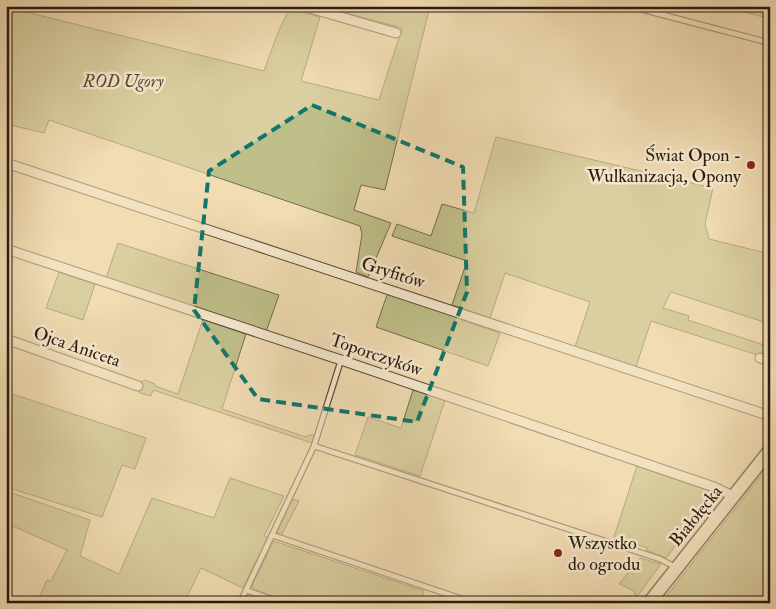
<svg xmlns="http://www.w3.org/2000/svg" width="776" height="609" font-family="'IM FELL Double Pica',serif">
<rect width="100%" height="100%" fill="#f1dcb3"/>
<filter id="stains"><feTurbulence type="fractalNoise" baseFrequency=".004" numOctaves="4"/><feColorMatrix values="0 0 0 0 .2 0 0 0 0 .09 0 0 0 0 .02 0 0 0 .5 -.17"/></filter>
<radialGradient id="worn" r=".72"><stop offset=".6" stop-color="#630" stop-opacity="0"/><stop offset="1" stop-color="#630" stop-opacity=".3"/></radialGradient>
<!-- green -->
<g fill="#bfbf89" stroke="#746c4c">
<path d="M318,6H430L385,190L361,185L354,210L391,223L368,277L356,272L362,234L360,226L49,120L44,133L6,124V7L264,71C269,58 282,17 291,9L320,17L301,81L379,100L402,28Z"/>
<polygon points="723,6 770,6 770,19"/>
<polygon points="496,137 713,188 705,224 709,239 770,254 770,324 671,292 663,308 689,316 688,320 770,347 770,359 651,321 636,367 575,347 590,302 505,273 490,318 452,305 467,261 392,236 397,224 431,236 442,204 474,213"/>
<polygon points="118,243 279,295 266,332 106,278"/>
<polygon points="59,272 95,284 83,320 46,308"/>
<polygon points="388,292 462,316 461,320 500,333 488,366 376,327"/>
<polygon points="203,319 246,334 222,409 306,437 312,434 315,436 312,443 153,390 151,396 140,393 139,389 141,382 145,380 155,384 155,386 178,394"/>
<polygon points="413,390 445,400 420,476 355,455 368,417 401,428"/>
<polygon points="6,392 146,438 135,469 122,465 102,517 6,487"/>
<polygon points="770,464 770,603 661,603"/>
<polygon points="637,466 717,493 666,558 646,550 648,548 614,537"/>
<polygon points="230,478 284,496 264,536 268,538 243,588 201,568 184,603 37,603 47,580 51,581 67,550 6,523 6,491 90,520 80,556 119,574 152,498 214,518"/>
<polygon points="292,499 299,501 281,536 276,530"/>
<polygon points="274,541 424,591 420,603 291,603 254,590 252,585"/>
<polygon points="640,558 661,564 636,598 634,591 619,584"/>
</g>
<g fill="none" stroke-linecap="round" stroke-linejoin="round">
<defs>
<g id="lane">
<polyline points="629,6 770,43"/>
<polyline points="314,446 660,559 675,567"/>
<polyline points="272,535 474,603"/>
<polyline points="246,590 282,603"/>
<polyline points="240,603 314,446 341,360"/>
</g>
<g id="street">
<polyline points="303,6 396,33"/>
<polyline points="6,163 770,416"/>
<polyline points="6,249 341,360 714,487 733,496"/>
<polyline points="6,339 138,386"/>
<polyline points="760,358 770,361"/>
</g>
<polyline id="secondary" points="649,603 770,450"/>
</defs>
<!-- lane casing -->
<use href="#lane" stroke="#5b4a38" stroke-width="7"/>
<!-- street casing -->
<use href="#street" stroke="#5b4a38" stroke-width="11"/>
<!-- secondary casing -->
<use href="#secondary" stroke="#291a0f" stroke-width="15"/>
<!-- lane -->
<use href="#lane" stroke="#f6e8ce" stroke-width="4.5"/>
<!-- street -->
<use href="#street" stroke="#f6e8ce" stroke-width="9"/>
<!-- secondary -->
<use href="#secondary" stroke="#f6e8ce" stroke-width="12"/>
</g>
<!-- marked area -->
<path d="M0 0H776V609H0ZM312,105L463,167L467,292L417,422L258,399L194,310L209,171Z" fill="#f1dcb3" fill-opacity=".55" fill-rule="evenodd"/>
<path fill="none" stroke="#0f766e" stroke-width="4" stroke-dasharray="10 6" stroke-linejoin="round" d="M312,105L463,167L467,292L417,422L258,399L194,310L209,171Z"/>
<!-- markers -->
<g fill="#8f2418" stroke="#f6e8ce" stroke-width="2">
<circle cx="751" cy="165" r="5"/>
<circle cx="558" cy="553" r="5"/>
</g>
<g text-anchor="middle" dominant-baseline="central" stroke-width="5" stroke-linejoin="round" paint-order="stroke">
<!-- park labels -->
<g font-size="18" font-style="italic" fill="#564c34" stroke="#f6e8ce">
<text x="123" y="81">ROD Ugory</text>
</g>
<!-- poi labels -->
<g font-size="18" fill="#291a0f" stroke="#f6e8ce" text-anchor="end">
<text x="741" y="155">Świat Opon -<tspan x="741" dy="21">Wulkanizacja, Opony</tspan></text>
<text x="568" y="543" text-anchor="start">Wszystko<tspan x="568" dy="21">do ogrodu</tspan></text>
</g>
<!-- street labels -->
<g font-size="18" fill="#291a0f" stroke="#f6e8ce">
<text transform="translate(393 273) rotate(18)">Gryfitów</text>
<text transform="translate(77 347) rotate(19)">Ojca Aniceta</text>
<text transform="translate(376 355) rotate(19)">Toporczyków</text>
<text transform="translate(696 516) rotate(-51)">Białołęcka</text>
</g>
</g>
<!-- margin -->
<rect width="776" height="609" fill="none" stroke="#f1dcb3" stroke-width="25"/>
<rect x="8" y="8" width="761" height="594" fill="none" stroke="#291a0f" stroke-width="2.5"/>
<rect x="12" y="12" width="751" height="584" fill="none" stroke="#291a0f"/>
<rect width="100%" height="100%" filter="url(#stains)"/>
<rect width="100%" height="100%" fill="url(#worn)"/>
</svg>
